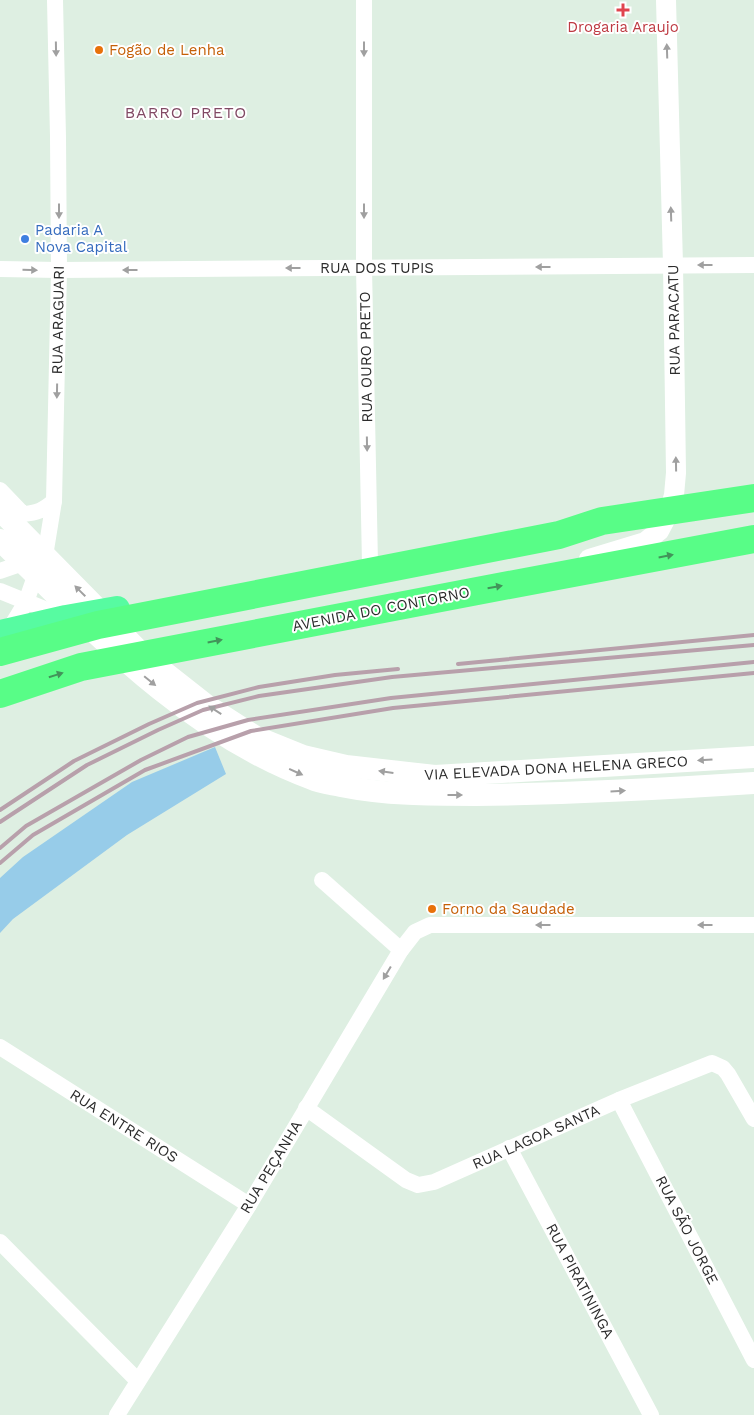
<svg xmlns="http://www.w3.org/2000/svg" width="754" height="1415" font-family="'Work Sans',sans-serif">
<rect width="100%" height="100%" fill="#deefe2"/>
<!-- green -->
<polygon fill="#97cce9" points="215,747 226,774 127,835 13,919 0,933 0,878 23,857 132,782"/>
<g fill="none" stroke-linecap="round" stroke-linejoin="round">
<!-- minor -->
<g stroke="#fff" stroke-width="16">
<polyline points="364,0 364,268 370,564"/>
<polyline points="0,269 59,270 754,265"/>
<path d="M0,490L23,514C37,513 44,510 54,501"/>
<polyline points="0,571 32,560"/>
<polyline points="0,591 64,617"/>
<polyline points="9,630 26,602 38,568 46,550 54,501 59,270 58,137 55,0"/>
<polyline points="322,880 401,950"/>
<polyline points="0,1047 249,1205"/>
<polyline points="619,1100 754,1360"/>
<polyline points="306,1108 406,1180 418,1185 434,1182 619,1100 712,1063 723,1068 728,1074 754,1119"/>
<polyline points="509,1148 651,1415"/>
<polyline points="0,1242 138,1381"/>
<polyline points="117,1415 249,1205 401,950 415,932 430,925 754,925"/>
</g>
<!-- tertiary -->
<polyline stroke="#fff" stroke-width="20" points="589,559 645,542 659,531 669,512 674,495 676,473 673,265 666,0"/>
<!-- secondary -->
<g stroke="#fff" stroke-width="22">
<polyline points="0,510 145,657 206,705 256,737 303,756 346,766 435,776 754,757"/>
<path d="M0,540C93,631 187,733 312,779C321,783 332,784 341,786C386,795 430,795 476,795C569,794 661,789 754,783"/>
</g>
<!-- primary -->
<polyline stroke="#57fba1" stroke-width="26" points="0,633 66,618 117,609"/>
<!-- trunk -->
<g stroke="#58fd87" stroke-width="28">
<polyline points="0,652 98,625 559,535 602,521 754,498"/>
<polyline points="0,694 81,667 472,592 754,539"/>
</g>
<!-- rail -->
<g stroke="#b8a0ab" stroke-width="4">
<polyline points="458,664 754,635"/>
<polyline points="0,810 74,761 149,724 197,703 259,687 335,675 398,669"/>
<polyline points="0,822 87,765 158,730 203,710 259,696 392,677 754,645"/>
<polyline points="0,848 26,826 141,760 188,737 248,720 391,698 754,662"/>
<polyline points="0,863 33,835 145,770 251,731 393,708 754,673"/>
</g>
</g>
<!-- one-way arrows -->
<defs><path id="oneway-solid" d="M-6-.8H1V-3.2L6.5 0L1 3.2V.8H-6Z" transform="scale(1.25)"/></defs>
<g fill="#a0a0a0">
<use href="#oneway-solid" transform="translate(56 49) rotate(89)"/>
<use href="#oneway-solid" transform="translate(364 49) rotate(90)"/>
<use href="#oneway-solid" transform="translate(667 51) rotate(-92)"/>
<use href="#oneway-solid" transform="translate(59 211) rotate(90)"/>
<use href="#oneway-solid" transform="translate(364 211) rotate(90)"/>
<use href="#oneway-solid" transform="translate(671 214) rotate(-92)"/>
<use href="#oneway-solid" transform="translate(705 265) rotate(180)"/>
<use href="#oneway-solid" transform="translate(543 267) rotate(180)"/>
<use href="#oneway-solid" transform="translate(293 268) rotate(180)"/>
<use href="#oneway-solid" transform="translate(30 270) rotate(1)"/>
<use href="#oneway-solid" transform="translate(130 270) rotate(180)"/>
<use href="#oneway-solid" transform="translate(57 391) rotate(91)"/>
<use href="#oneway-solid" transform="translate(367 444) rotate(89)"/>
<use href="#oneway-solid" transform="translate(676 464) rotate(-91)"/>
<use href="#oneway-solid" transform="translate(80 591) rotate(-135)"/>
<use href="#oneway-solid" transform="translate(150 681) rotate(39)"/>
<use href="#oneway-solid" transform="translate(215 710) rotate(-147)"/>
<use href="#oneway-solid" transform="translate(705 760) rotate(176)"/>
<use href="#oneway-solid" transform="translate(296 772) rotate(24)"/>
<use href="#oneway-solid" transform="translate(386 772) rotate(-172)"/>
<use href="#oneway-solid" transform="translate(618 791) rotate(-3)"/>
<use href="#oneway-solid" transform="translate(455 795)"/>
<use href="#oneway-solid" transform="translate(543 925) rotate(-180)"/>
<use href="#oneway-solid" transform="translate(705 925) rotate(-180)"/>
<use href="#oneway-solid" transform="translate(387 973) rotate(121)"/>
</g>
<g fill="#42945a">
<use href="#oneway-solid" transform="translate(666 556) rotate(-11)"/>
<use href="#oneway-solid" transform="translate(495 587) rotate(-10)"/>
<use href="#oneway-solid" transform="translate(215 641) rotate(-11)"/>
<use href="#oneway-solid" transform="translate(56 675) rotate(-17)"/>
</g>
<!-- markers -->
<path fill="#e0444e" stroke="#fff" stroke-width="2" d="M620.5 2.5h5v5h5v5h-5v5h-5v-5h-5v-5h5z"/>
<g fill="#e8710a" stroke="#fff" stroke-width="2">
<circle cx="99" cy="50" r="5"/>
<circle cx="432" cy="909" r="5"/>
</g>
<circle fill="#3f7fe0" stroke="#fff" stroke-width="2" cx="25" cy="239" r="5"/>
<g text-anchor="middle" dominant-baseline="central" stroke-width="4" stroke-linejoin="round" paint-order="stroke">
<!-- health labels -->
<g font-size="15" fill="#be3a42" stroke="#fff">
<text x="623" y="27">Drogaria Araujo</text>
</g>
<!-- food labels -->
<g font-size="15" fill="#c56008" stroke="#fff" text-anchor="start">
<text x="109" y="50">Fogão de Lenha</text>
<text x="442" y="909">Forno da Saudade</text>
</g>
<!-- shop labels -->
<g font-size="15" fill="#366cbe" stroke="#fff" text-anchor="start">
<text x="35" y="230">Padaria A<tspan x="35" dy="17">Nova Capital</tspan></text>
</g>
<!-- street labels -->
<g font-size="15" fill="#2c2c2c" stroke="#fff">
<text x="377" y="268">RUA DOS TUPIS</text>
<text transform="translate(58 320) rotate(-89)">RUA ARAGUARI</text>
<text transform="translate(674 320) rotate(-91)">RUA PARACATU</text>
<text transform="translate(366 357) rotate(-91)">RUA OURO PRETO</text>
<text transform="translate(381 609) rotate(-11)">AVENIDA DO CONTORNO</text>
<text transform="translate(556 768) rotate(-3)">VIA ELEVADA DONA HELENA GRECO</text>
<text transform="translate(124 1126) rotate(32)">RUA ENTRE RIOS</text>
<text transform="translate(536 1137) rotate(-24)">RUA LAGOA SANTA</text>
<text transform="translate(271 1167) rotate(-59)">RUA PEÇANHA</text>
<text transform="translate(687 1230) rotate(63)">RUA SÃO JORGE</text>
<text transform="translate(580 1281) rotate(62)">RUA PIRATININGA</text>
</g>
<!-- neighbourhood labels -->
<g font-size="16" letter-spacing="1" fill="#814964" stroke="#fff">
<text x="186" y="112">BARRO PRETO</text>
</g>
</g>
</svg>
